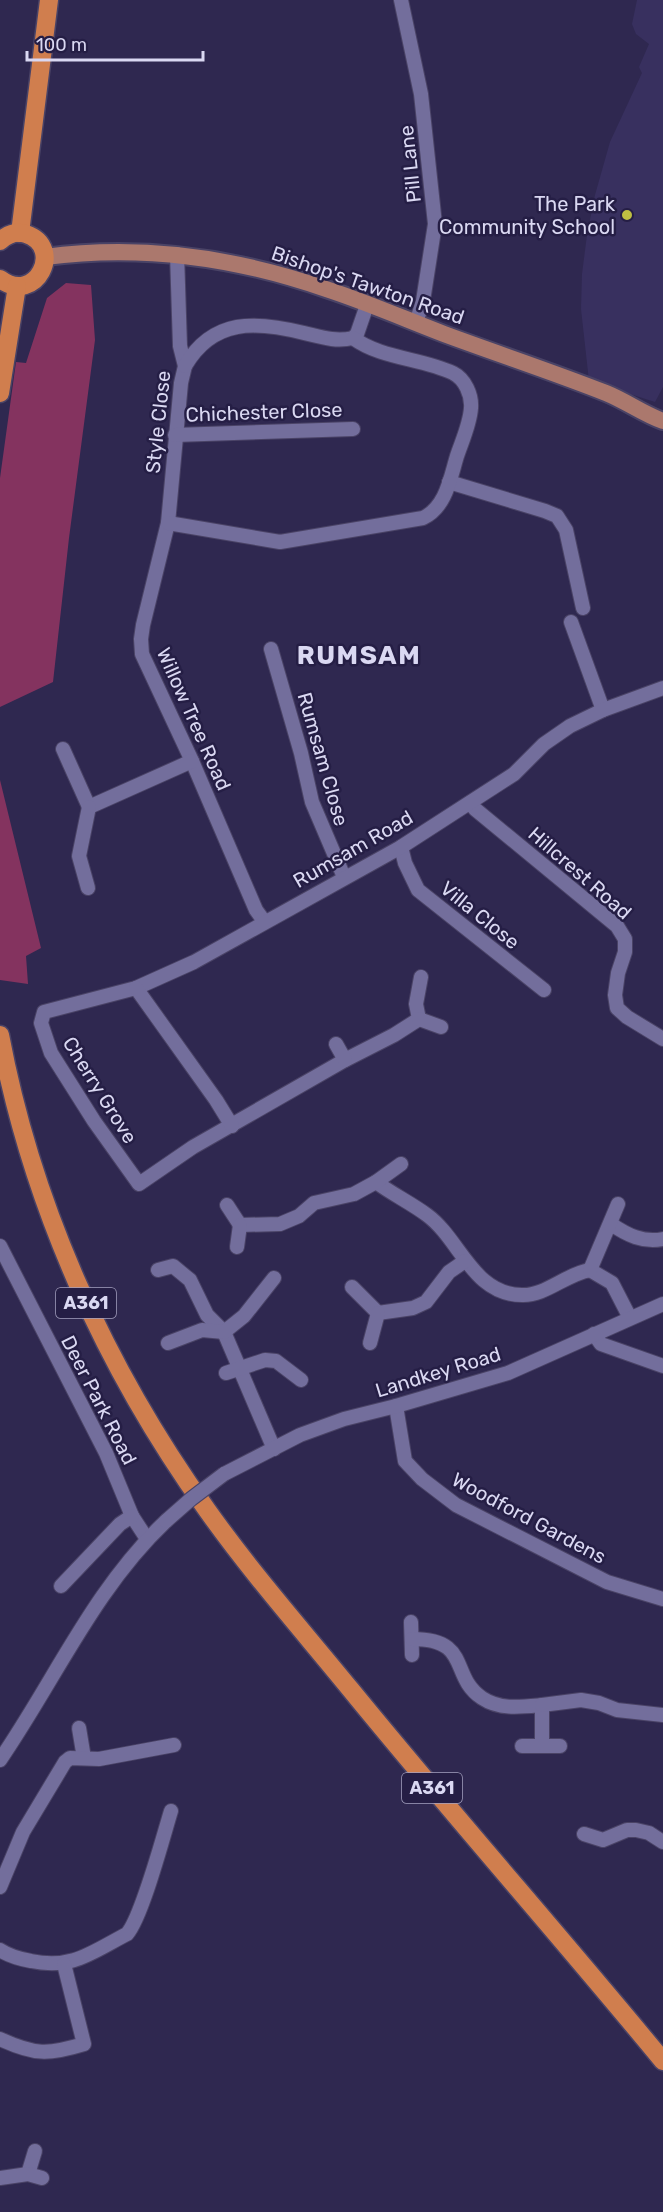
<svg xmlns="http://www.w3.org/2000/svg" width="663" height="2212" font-family="Rubik,sans-serif">
<rect width="100%" height="100%" fill="#2f2850"/>
<!-- built -->
<polygon fill="#38305f" points="637,0 663,0 663,387 655,402 589,381 581,309 582,274 587,235 595,195 610,142 642,73 639,67 649,44 636,34 632,24"/>
<!-- forest -->
<g fill="#84335f">
<polygon points="66,283 91,285 95,340 69,538 53,682 0,707 0,478 16,362 26,363 47,298"/>
<polygon points="0,780 41,948 26,956 28,984 0,980"/>
</g>
<g fill="none" stroke-linecap="round" stroke-linejoin="round">
<defs>
<g id="minor">
<polyline points="401,0 421,94 435,224 423,301 416,323"/>
<polyline points="177,254 180,346 185,366 181,383 168,523 143,625 141,639 142,654 192,761 256,910 264,921"/>
<path d="M185,366C213,318 256,321 304,333C321,337 335,342 353,338L357,334L367,305"/>
<polyline points="175,435 353,429"/>
<polyline points="449,482 545,511 557,516 566,530 583,608"/>
<path d="M168,523L280,542L423,518C446,507 450,479 457,456C462,441 470,424 471,408C472,395 465,379 453,373C421,358 382,359 353,338"/>
<polyline points="571,622 603,710"/>
<polyline points="271,649 301,753 312,802 344,877"/>
<polyline points="63,749 89,807 192,761"/>
<polyline points="470,803 475,809 617,926 625,939 625,952 618,973 615,995 617,1008 627,1017 663,1039"/>
<polyline points="401,847 405,863 418,890 544,990"/>
<polyline points="88,888 79,856 89,807"/>
<polyline points="421,977 416,1004 419,1019 394,1035 345,1060 193,1147 139,1184 94,1121 51,1053 41,1023 44,1012 136,988 194,962 401,847 514,774 544,744 570,726 603,710 663,688"/>
<polyline points="136,988 216,1100 232,1126"/>
<polyline points="419,1019 441,1027"/>
<polyline points="336,1044 345,1060"/>
<path d="M376,1182C392,1194 411,1203 427,1215C460,1239 473,1295 522,1295C545,1296 566,1274 590,1270L612,1283L630,1318"/>
<polyline points="227,1205 240,1225 280,1224 299,1216 314,1203 354,1194 376,1182 401,1164"/>
<path d="M611,1224C627,1235 643,1243 663,1239"/>
<polyline points="0,1246 106,1453 132,1516 147,1539"/>
<polyline points="237,1247 240,1225"/>
<polyline points="158,1270 173,1266 190,1280 207,1315 224,1332 274,1449"/>
<polyline points="590,1270 618,1204"/>
<polyline points="352,1287 378,1313 413,1308 426,1302 449,1272 465,1261"/>
<polyline points="594,1334 601,1344 663,1366"/>
<polyline points="168,1343 202,1330 224,1332 244,1316 274,1278"/>
<polyline points="370,1343 378,1313"/>
<polyline points="226,1373 265,1360 276,1361 301,1380"/>
<polyline points="396,1406 405,1461 422,1479 456,1505 607,1582 663,1599"/>
<polyline points="224,1474 300,1435 344,1419 396,1406 508,1373 663,1304"/>
<polyline points="61,1586 120,1524 132,1516"/>
<polyline points="411,1622 412,1655"/>
<path d="M412,1639C472,1639 449,1676 482,1698C500,1710 521,1707 542,1705V1746"/>
<polyline points="542,1705 581,1700 599,1703 617,1710 663,1715"/>
<polyline points="79,1728 84,1758"/>
<polyline points="522,1746 560,1746"/>
<path d="M0,1760C55,1680 94,1589 166,1521"/>
<polyline points="584,1834 603,1840 627,1830 636,1830 649,1833 663,1842"/>
<polyline points="0,1887 23,1832 65,1762 70,1758 99,1759 174,1745"/>
<path d="M0,1950C9,1956 20,1959 31,1961C72,1970 92,1952 127,1934C142,1917 163,1837 171,1811"/>
<path d="M0,2039C35,2055 48,2055 84,2044L64,1964"/>
<polyline points="28,2174 35,2151"/>
<polyline points="0,2178 28,2174 42,2178"/>
</g>
<path id="major" d="M45,257C142,244 234,257 326,289C366,302 405,319 444,334C498,354 553,372 606,393C626,401 643,414 663,421"/>
<g id="highway">
<polyline points="20,233 49,0"/>
<path d="M0,241C8,234 17,231 26,234C65,247 36,306 0,279"/>
<polyline points="0,393 17,286"/>
<path d="M0,1035C32,1206 106,1369 207,1510C251,1572 302,1630 351,1690C453,1815 560,1936 663,2061"/>
</g>
</defs>
<!-- minor casing -->
<use href="#minor" stroke="#4a4366" stroke-width="16"/>
<!-- major casing -->
<use href="#major" stroke="#4a4366" stroke-width="20"/>
<!-- highway casing -->
<use href="#highway" stroke="#4a4366" stroke-width="21"/>
<!-- minor -->
<use href="#minor" stroke="#736e9c" stroke-width="14"/>
<!-- major -->
<use href="#major" stroke="#ab786d" stroke-width="16"/>
<!-- highway -->
<use href="#highway" stroke="#d07e4e" stroke-width="18"/>
<defs>
<polyline id="minor-bridge" points="166,1521 191,1499 224,1474"/>
</defs>
<!-- minor-bridge casing -->
<use href="#minor-bridge" stroke="#4a4366" stroke-width="16" stroke-linecap="butt"/>
<!-- minor-bridge -->
<use href="#minor-bridge" stroke="#736e9c" stroke-width="14"/>
</g>
<!-- markers -->
<circle fill="#bebf42" stroke="#251e45" stroke-width="2" cx="627" cy="215" r="6"/>
<g text-anchor="middle" dominant-baseline="central" stroke-width="5" stroke-linejoin="round" paint-order="stroke">
<!-- shield labels -->
<g fill="#251e45" stroke="#a4a0be" stroke-width="1.5">
<rect x="56" y="1288" width="60" height="30" rx="4.5"/>
<rect x="402" y="1773" width="60" height="30" rx="4.5"/>
</g>
<g font-size="18" font-weight="bold" fill="#dad8f2">
<text x="86" y="1303">A361</text>
<text x="432" y="1788">A361</text>
</g>
<!-- street labels -->
<g font-size="20" fill="#dad8f2" stroke="#251e45">
<text transform="translate(410 164) rotate(-96)">Pill Lane</text>
<text transform="translate(368 285) rotate(19)">Bishop's Tawton Road</text>
<text transform="translate(264 412) rotate(-2)">Chichester Close</text>
<text transform="translate(158 422) rotate(-84)">Style Close</text>
<text transform="translate(194 719) rotate(66)">Willow Tree Road</text>
<text transform="translate(323 759) rotate(74)">Rumsam Close</text>
<text transform="translate(353 849) rotate(-30)">Rumsam Road</text>
<text transform="translate(580 873) rotate(41)">Hillcrest Road</text>
<text transform="translate(480 915) rotate(39)">Villa Close</text>
<text transform="translate(100 1090) rotate(58)">Cherry Grove</text>
<text transform="translate(438 1372) rotate(-17)">Landkey Road</text>
<text transform="translate(99 1400) rotate(63)">Deer Park Road</text>
<text transform="translate(529 1518) rotate(28)">Woodford Gardens</text>
</g>
<!-- poi labels -->
<g font-size="20" fill="#dad8f2" stroke="#251e45" text-anchor="end">
<text x="615" y="204">The Park<tspan x="615" dy="23">Community School</tspan></text>
</g>
<!-- district labels -->
<g font-size="26" font-weight="bold" letter-spacing="1.5" fill="#dad8f2" stroke="#251e45">
<text x="359" y="655">RUMSAM</text>
</g>
</g>
<!-- scale -->
<path d="M27 51v9h176v-9" fill="none" stroke="#dad8f2" stroke-width="3"/>
<text x="36" y="51" font-size="18" fill="#dad8f2" stroke="#251e45" stroke-width="4.5" paint-order="stroke">100 m</text>
</svg>
